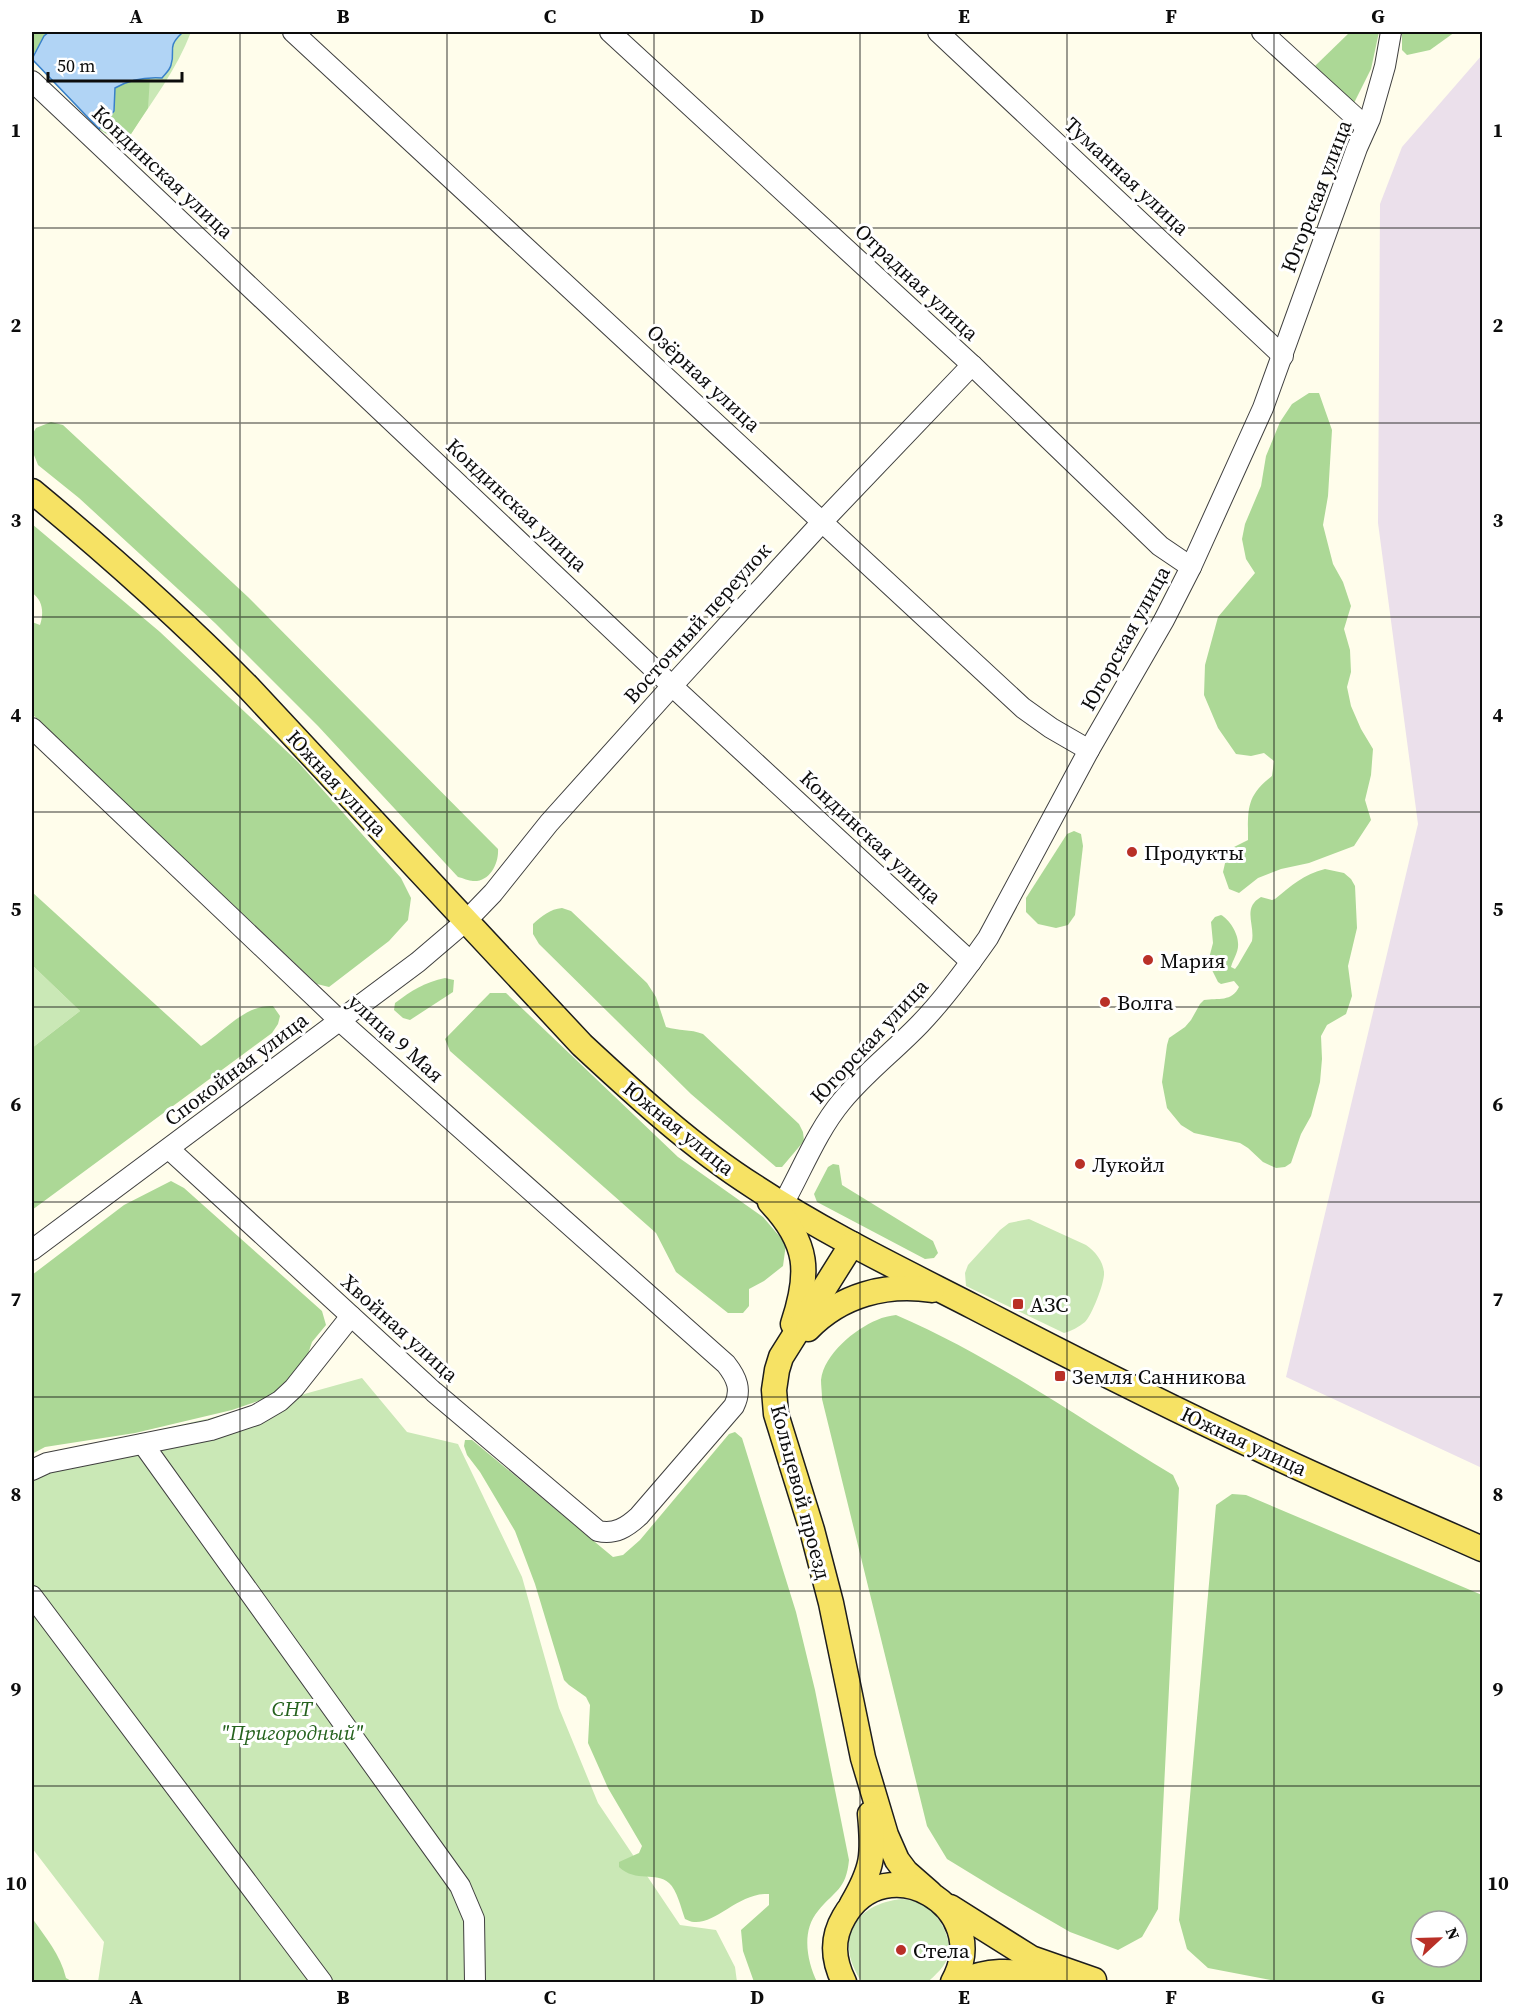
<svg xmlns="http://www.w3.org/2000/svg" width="1514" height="2014" font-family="'Source Serif 4',serif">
<rect width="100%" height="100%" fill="#fffdeb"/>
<!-- industrial -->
<polygon fill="#ebe0eb" points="1482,55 1482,1468 1286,1377 1418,824 1378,523 1380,204 1402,147"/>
<!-- green -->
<g fill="#cae8b6">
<path d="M181,32H191C177,69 153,100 131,134C117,141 112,137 99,129L115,88L172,59L171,48Z"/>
<polygon points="32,965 80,1011 32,1048"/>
<path d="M1029,1219L1086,1245C1095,1251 1103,1261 1104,1272C1105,1282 1092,1315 1085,1322C1079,1327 1071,1331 1064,1333L966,1286L965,1273L968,1265L1000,1230L1009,1223Z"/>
<polygon points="362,1378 407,1432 458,1444 522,1577 559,1708 598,1803 680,1925 716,1930 735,1967 737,1982 98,1982 104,1942 32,1848 32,1463 50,1455 254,1408"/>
<path d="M902,1899C908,1900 915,1900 921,1903C937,1911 953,1937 948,1956C946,1966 935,1975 928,1982H862C834,1941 853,1904 902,1899Z"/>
</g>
<!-- forest -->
<g fill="#acd896" fill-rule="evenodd">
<polygon points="32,32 49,32 44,36 32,57"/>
<polygon points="1350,32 1379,32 1371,69 1354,103 1315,66"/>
<polygon points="1402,32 1455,32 1430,50 1407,55 1402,50"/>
<path d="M150,77L148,108L131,134L123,138L114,139L99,129L114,111L115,88C126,81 138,81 150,77Z"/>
<path d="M1309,393H1319L1332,430L1328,496L1323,525L1333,564L1343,582L1351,606L1344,629L1350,650L1351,672L1347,687L1351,706L1361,729L1373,749L1371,775L1365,800L1371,820L1354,846L1309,863L1281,869L1258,878L1239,893L1229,889L1223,872L1228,850L1248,840C1248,809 1246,796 1272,776L1274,761L1264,753L1251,756L1236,754L1218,728L1204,695L1205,665L1218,617L1255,573L1246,559L1242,539L1245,524L1261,486L1266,456L1280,422L1292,404Z"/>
<path d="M51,422L63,425L248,597L498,849C499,863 490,882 473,881C469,881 463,878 458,877L318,726L215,623L79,498L38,465L32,450V435L36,428Z"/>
<path d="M32,524L160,632L298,762L401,878L411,898L408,920L389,941L329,987L317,984L32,714V622L40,625C44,613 43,600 32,593Z"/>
<polygon points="1074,831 1081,834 1083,846 1075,915 1068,925 1056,928 1038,924 1026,912 1026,898 1067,834"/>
<path d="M1325,869L1344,873L1351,879L1355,886L1357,928L1348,966L1352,996L1346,1014L1327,1025L1321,1036L1322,1059L1320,1082L1315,1101L1311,1116L1301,1134L1291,1163L1285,1167L1276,1168L1263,1162L1248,1148L1240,1143L1194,1133L1181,1125L1167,1108L1162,1082L1167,1045L1169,1038L1185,1027L1191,1020L1200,1004L1204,1000C1218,998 1232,1002 1239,987L1234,981L1221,984L1218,982L1208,962L1213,943L1211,922L1215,917L1221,915C1229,919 1238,933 1238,943C1239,952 1233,959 1231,967L1235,969L1238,965L1252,941C1255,924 1242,908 1261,897L1272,900L1275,899C1291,886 1304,874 1325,869Z"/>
<path d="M32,892L201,1046C223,1033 245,1004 273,1006L280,1016L278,1024L272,1033L32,1210V1048L80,1011L32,965Z"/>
<path d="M562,908L571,911L647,983L656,997L666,1027C679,1031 690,1029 703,1034L799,1124L803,1132L804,1141L782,1167H776L691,1094L539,944L533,934V924C542,916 550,909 562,908Z"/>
<path d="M445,978L454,980L453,992L410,1020L403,1018L394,1010L395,1003C411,991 425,982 445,978Z"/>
<polygon points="490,993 506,993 678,1157 763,1217 786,1244 783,1266 764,1281 749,1289 749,1306 743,1313 728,1313 676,1272 656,1233 450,1051 445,1039"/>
<polygon points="833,1164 839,1165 842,1185 933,1241 938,1253 934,1258 925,1259 817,1202 814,1194 828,1167"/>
<polygon points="171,1181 184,1188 322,1311 326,1325 312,1342 306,1360 293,1381 273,1396 232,1410 135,1433 45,1447 32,1454 32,1275 124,1205"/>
<path d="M896,1315C994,1357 1081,1420 1173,1475L1179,1488L1158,1909L1142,1937L1118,1950L1070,1932L1001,1892L947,1859L927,1826L822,1399C822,1392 821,1386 821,1380C824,1354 855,1329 877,1320C883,1317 890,1316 896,1315Z"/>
<path d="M735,1432L742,1438L796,1612L815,1690L849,1860C846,1890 835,1890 818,1911C801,1931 807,1961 817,1982H754L743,1951L741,1930L769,1905V1894C740,1892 716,1924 694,1922C691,1922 688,1920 685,1919C681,1908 677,1890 669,1883C656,1871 636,1883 619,1867V1862L639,1853L642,1846L608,1788L588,1743L590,1705L586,1697L569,1685L564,1680L535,1584L515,1531L480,1472L467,1455L464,1446L465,1440H472L613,1557L623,1555L640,1540L729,1434Z"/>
<path d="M1232,1494L1246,1495L1482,1595V1982H1281L1208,1968L1187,1949L1179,1920L1216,1505ZM1421,1921H1457V1957H1421Z"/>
<path d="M32,1918C46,1938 60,1954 66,1978L73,1982H32Z"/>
</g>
<!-- water -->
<path fill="#b1d4f5" stroke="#3981ca" stroke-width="1.5" d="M49,32H181L182,33C166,48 176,50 171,65C170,70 165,74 162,78C146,77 129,80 115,88L114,111L99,129L32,59L44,36Z"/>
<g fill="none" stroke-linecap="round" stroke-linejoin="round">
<defs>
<g id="minor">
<polyline points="293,32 1023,708 1051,728 1089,750"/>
<polyline points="610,32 972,365 1160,546 1191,567"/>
<polyline points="938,32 1283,356"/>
<polyline points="1262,32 1366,127"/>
<polyline points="32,81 672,686 971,962"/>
<path d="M32,728L340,1021L726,1364C737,1378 742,1390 734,1406L639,1516C627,1527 615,1535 598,1531L434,1392L169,1149"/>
<path d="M783,1204C802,1170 817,1131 842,1101C865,1073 894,1051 920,1024C945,998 967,968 988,938L1089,750L1164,620L1191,567L1263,408L1357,148L1370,119L1385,66L1391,32"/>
<polyline points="32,1250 418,962 466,921 493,893 549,823 672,686 823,521 972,365"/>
<polyline points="143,1444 460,1886 474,1919 475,1982"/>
<polyline points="32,1470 47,1463 211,1430 256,1415 280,1401 294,1388 351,1316"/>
<polyline points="32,1596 322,1982"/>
</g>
<g id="major">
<path d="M32,491C107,553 179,617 248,687L582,1045C637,1096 692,1147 755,1187C825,1233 900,1269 974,1307C1068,1356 1163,1404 1259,1449C1332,1484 1408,1516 1482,1549"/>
<path d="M770,1202C809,1243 810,1273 793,1324"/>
<polyline points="852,1244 781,1357 777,1370 774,1390 776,1414 812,1530 831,1603 863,1758 886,1835 897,1860 906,1872 930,1893"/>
<path d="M808,1329C841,1295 886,1283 932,1290"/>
<path d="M852,1904C873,1868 874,1855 870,1814"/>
<polyline points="950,1907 1031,1958 1094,1980"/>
<path d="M844,1982C833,1960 831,1939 844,1917C885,1845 995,1906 953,1982"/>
<path d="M958,1982C995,1967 1015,1972 1054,1976"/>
</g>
</defs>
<!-- minor casing -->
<use href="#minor" stroke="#3f3f3f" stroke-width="22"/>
<!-- major casing -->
<use href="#major" stroke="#1d1d1d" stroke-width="27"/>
<!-- minor -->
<use href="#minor" stroke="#fff" stroke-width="20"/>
<!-- major -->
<use href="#major" stroke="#f6e264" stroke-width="24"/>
</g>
<!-- grid -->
<path fill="none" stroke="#0c0c0c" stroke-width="1.5" stroke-opacity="0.55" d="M240,32V1982M447,32V1982M654,32V1982M860,32V1982M1067,32V1982M1274,32V1982M32,228H1482M32,423H1482M32,617H1482M32,812H1482M32,1007H1482M32,1202H1482M32,1397H1482M32,1591H1482M32,1786H1482"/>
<!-- markers -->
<g fill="#b93027" stroke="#fff" stroke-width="2">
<circle cx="1132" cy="852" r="6"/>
<circle cx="1148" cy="960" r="6"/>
<circle cx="1105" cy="1002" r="6"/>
<circle cx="1080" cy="1164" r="6"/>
<rect x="1012" y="1298" width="12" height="12" rx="3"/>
<rect x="1054" y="1370" width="12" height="12" rx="3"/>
<circle cx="901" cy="1950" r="6"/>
</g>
<g text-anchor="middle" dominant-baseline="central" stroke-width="6" stroke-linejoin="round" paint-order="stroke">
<!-- street labels -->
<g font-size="21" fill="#0c0c0c" stroke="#fff">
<text transform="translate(163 172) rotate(43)">Кондинская улица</text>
<text transform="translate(1127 176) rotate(43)">Туманная улица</text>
<text transform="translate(1316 196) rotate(-69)">Югорская улица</text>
<text transform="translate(917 282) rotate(43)">Отрадная улица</text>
<text transform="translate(704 378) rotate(43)">Озёрная улица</text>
<text transform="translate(517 505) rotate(43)">Кондинская улица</text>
<text transform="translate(697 623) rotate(-48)">Восточный переулок</text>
<text transform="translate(1125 638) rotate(-61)">Югорская улица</text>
<text transform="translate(337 783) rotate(47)">Южная улица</text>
<text transform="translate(871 837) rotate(43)">Кондинская улица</text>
<text transform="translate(396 1038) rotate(42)">улица 9 Мая</text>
<text transform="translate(869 1041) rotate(-47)">Югорская улица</text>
<text transform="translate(236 1069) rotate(-37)">Спокойная улица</text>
<text transform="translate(679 1128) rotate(39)">Южная улица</text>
<text transform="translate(400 1328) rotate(42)">Хвойная улица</text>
<text transform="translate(1244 1441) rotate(25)">Южная улица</text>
<text transform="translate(801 1492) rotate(75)">Кольцевой проезд</text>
</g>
<!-- poi labels -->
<g font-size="21" fill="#0c0c0c" stroke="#fff" text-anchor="start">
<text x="1144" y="852">Продукты</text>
<text x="1160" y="960">Мария</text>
<text x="1117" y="1002">Волга</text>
<text x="1092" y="1164">Лукойл</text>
<text x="1030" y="1304">АЗС</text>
<text x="1072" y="1376">Земля Санникова</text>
<text x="913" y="1950">Стела</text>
</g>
<!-- park labels -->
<g font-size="21" font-style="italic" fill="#25621e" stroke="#fff">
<text x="292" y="1708">СНТ<tspan x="292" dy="24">"Пригородный"</tspan></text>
</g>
</g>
<!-- border -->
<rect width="1514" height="2014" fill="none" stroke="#ffffff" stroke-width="66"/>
<!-- north arrow -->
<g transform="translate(1439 1939) rotate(68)"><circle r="28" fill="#ffffff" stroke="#9e9e9e" stroke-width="1.5"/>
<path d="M0-4.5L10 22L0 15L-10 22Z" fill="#b93027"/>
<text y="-9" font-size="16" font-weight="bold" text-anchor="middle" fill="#0c0c0c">N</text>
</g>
<!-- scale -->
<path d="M48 72v9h134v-9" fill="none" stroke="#0c0c0c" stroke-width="3"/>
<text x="57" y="72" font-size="18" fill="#0c0c0c" stroke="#ffffff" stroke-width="4.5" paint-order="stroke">50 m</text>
<rect x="33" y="33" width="1448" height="1948" fill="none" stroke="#0c0c0c" stroke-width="2"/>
<g font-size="20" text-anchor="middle" font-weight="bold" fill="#0c0c0c">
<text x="136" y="23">A</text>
<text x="343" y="23">B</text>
<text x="550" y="23">C</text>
<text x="757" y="23">D</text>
<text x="964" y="23">E</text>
<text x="1171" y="23">F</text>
<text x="1378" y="23">G</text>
<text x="16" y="137">1</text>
<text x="1498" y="137">1</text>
<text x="16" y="332">2</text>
<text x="1498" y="332">2</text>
<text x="16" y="527">3</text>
<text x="1498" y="527">3</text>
<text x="16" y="722">4</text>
<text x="1498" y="722">4</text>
<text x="16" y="916">5</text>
<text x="1498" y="916">5</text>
<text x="16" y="1111">6</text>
<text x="1498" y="1111">6</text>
<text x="16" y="1306">7</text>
<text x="1498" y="1306">7</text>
<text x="16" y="1501">8</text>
<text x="1498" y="1501">8</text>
<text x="16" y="1696">9</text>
<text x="1498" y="1696">9</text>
<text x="16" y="1890">10</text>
<text x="1498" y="1890">10</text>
<text x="136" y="2004">A</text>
<text x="343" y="2004">B</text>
<text x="550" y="2004">C</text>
<text x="757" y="2004">D</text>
<text x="964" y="2004">E</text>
<text x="1171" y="2004">F</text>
<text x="1378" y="2004">G</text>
</g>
</svg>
